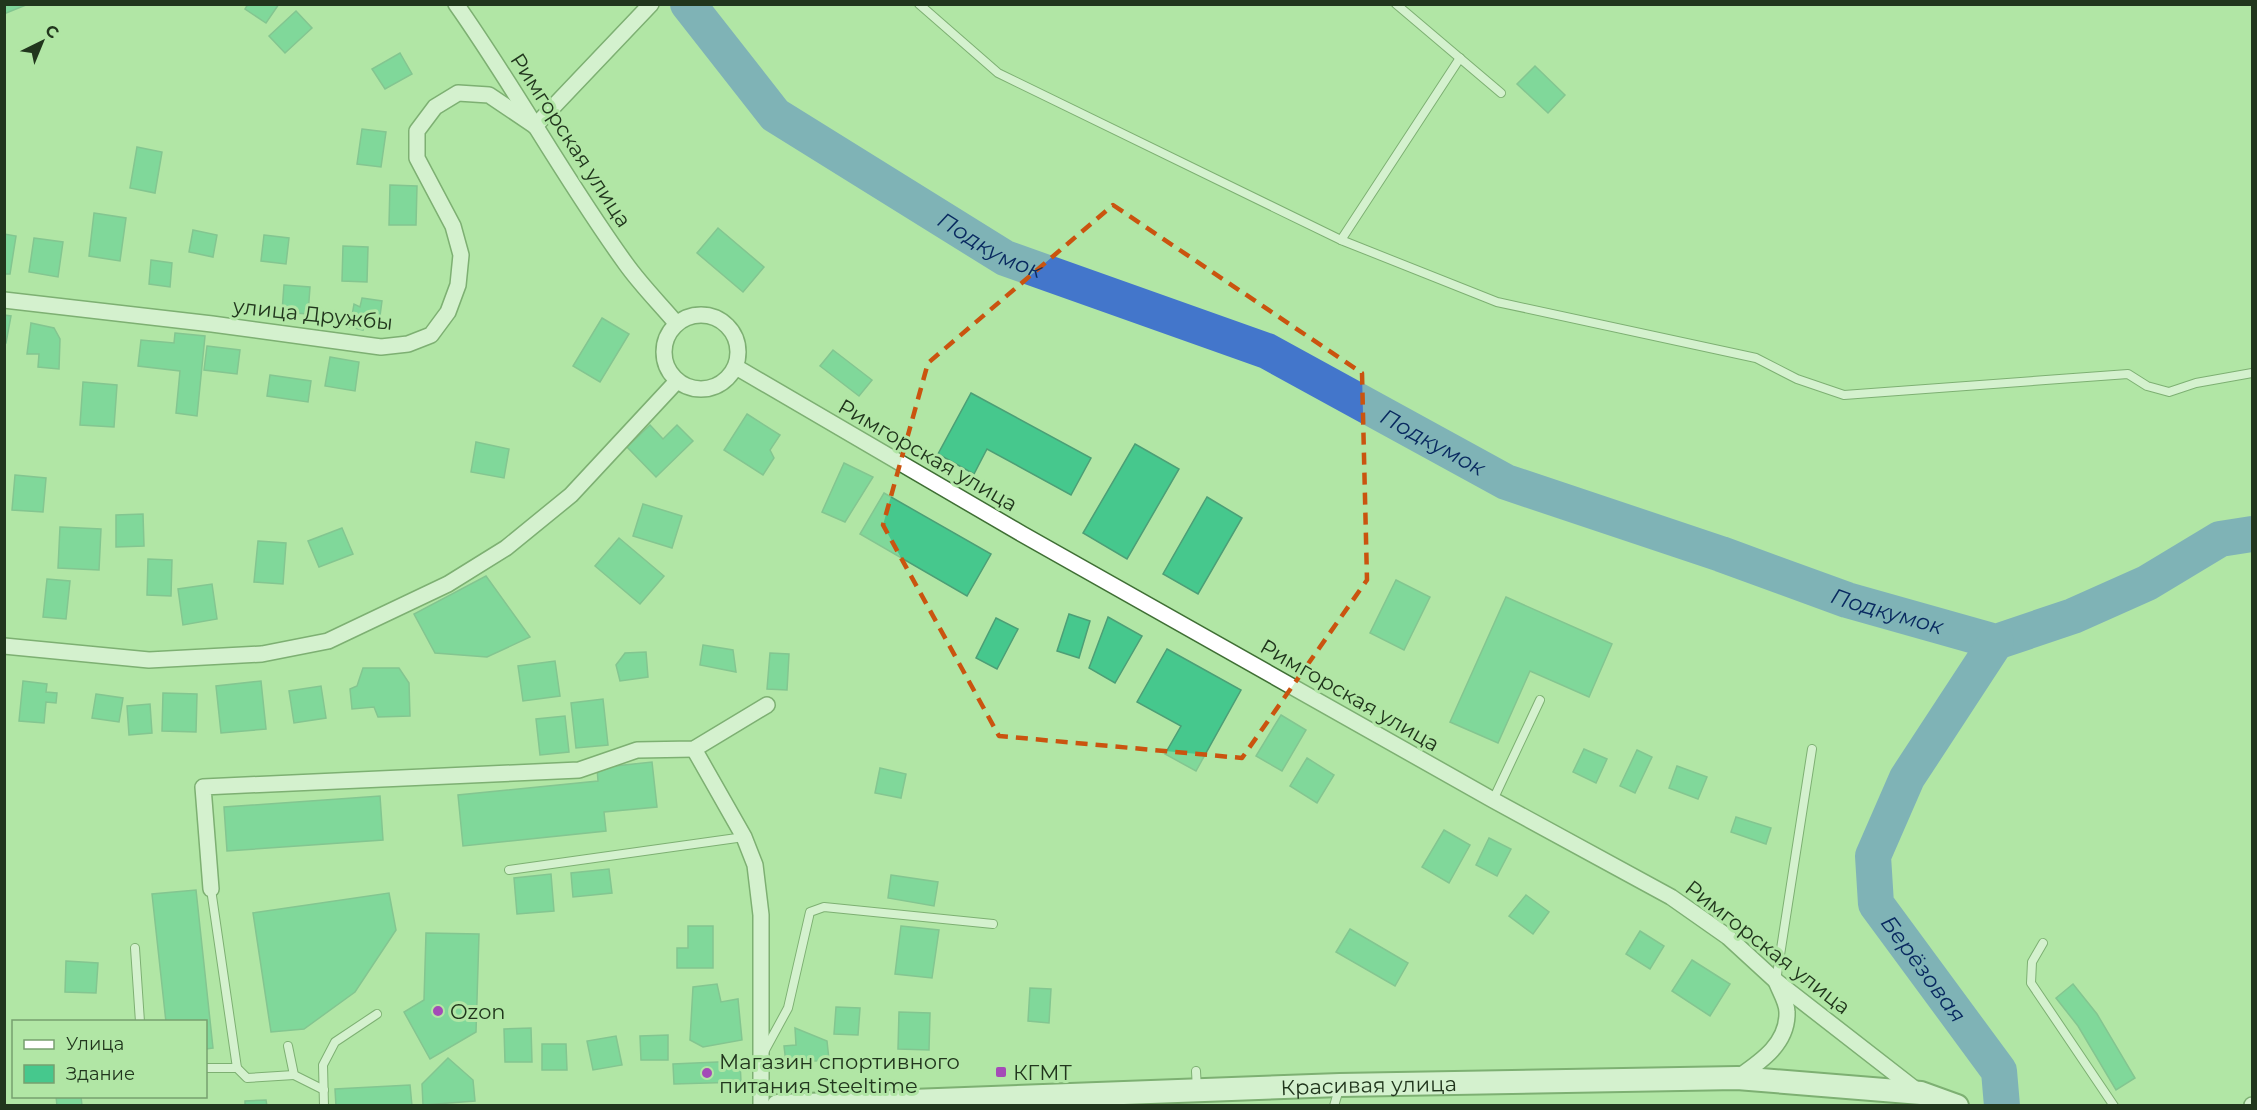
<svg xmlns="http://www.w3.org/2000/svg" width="2257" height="1110" font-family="Montserrat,sans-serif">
<rect width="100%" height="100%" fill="#b1e6a5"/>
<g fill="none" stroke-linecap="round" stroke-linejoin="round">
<!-- river -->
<g stroke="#4376cb" stroke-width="36">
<path id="s1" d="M688,4L775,115L1005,258L1267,351L1506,482L1721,554L1847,600L1996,642L2073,616L2147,583L2220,539L2252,534"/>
<path id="s2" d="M1996,642L1907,778L1873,856L1876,904L1999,1071L2002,1106"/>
</g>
</g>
<!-- building -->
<g fill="#46c88d" stroke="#4c9f76" stroke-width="1.5">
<polygon points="4,4 26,4 26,5 4,14"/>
<polygon points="248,4 279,4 266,23 245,9"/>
<polygon points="296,11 312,28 285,53 269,36"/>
<polygon points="400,53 412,74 385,89 372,69"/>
<polygon points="1535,66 1565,95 1548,113 1517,84"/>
<polygon points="362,129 386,132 381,167 357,164"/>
<polygon points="137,147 162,152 155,193 130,188"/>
<polygon points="390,185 417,186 416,225 389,225"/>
<polygon points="94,213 126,218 120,261 89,256"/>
<polygon points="718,228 764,267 743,292 697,253"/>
<polygon points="193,230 217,235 213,257 189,252"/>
<polygon points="4,234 16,236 10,274 4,274"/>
<polygon points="264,235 289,238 286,264 261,261"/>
<polygon points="34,238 63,242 58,277 29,272"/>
<polygon points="343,246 368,247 367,282 342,281"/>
<polygon points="151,260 172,263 170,287 149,284"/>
<polygon points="284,285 310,287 308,314 282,312"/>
<polygon points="362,298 382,301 379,323 365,320 363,330 350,327 354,304 360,307"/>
<polygon points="4,315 11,316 6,343 4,343"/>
<polygon points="602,318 629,334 600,382 573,366"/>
<polygon points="31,323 54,328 60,339 59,369 38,367 39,354 27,354"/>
<polygon points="175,333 205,336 197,416 176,413 180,371 138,366 141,340 174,343"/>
<polygon points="207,346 240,350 237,374 204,370"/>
<polygon points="833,350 872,380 859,396 820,366"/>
<polygon points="330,357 359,362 355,391 325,386"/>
<polygon points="270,375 311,381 308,402 267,396"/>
<polygon points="83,382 117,385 114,427 80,425"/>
<polygon points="971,393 1091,458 1071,495 987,449 974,474 938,454"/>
<polygon points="747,414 780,435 770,450 774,458 763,475 724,450"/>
<polygon points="650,425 663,439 677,425 693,441 656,477 627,447"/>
<polygon points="476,442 509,449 504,478 471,472"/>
<polygon points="1135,444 1179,469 1127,559 1083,533"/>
<polygon points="844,463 873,477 845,522 822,512"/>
<polygon points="15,475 46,478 43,512 12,510"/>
<polygon points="884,493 991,554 967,596 860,534"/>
<polygon points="1207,497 1242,518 1198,594 1163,574"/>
<polygon points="643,504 682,516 672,548 633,536"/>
<polygon points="143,514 144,546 116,547 116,515"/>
<polygon points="60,527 101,529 99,570 58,568"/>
<polygon points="342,528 353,554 319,567 308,541"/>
<polygon points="619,538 664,576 640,604 595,566"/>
<polygon points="258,541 286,543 283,584 254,582"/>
<polygon points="148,559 172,560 171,596 147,595"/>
<polygon points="486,576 530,637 487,657 435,653 414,614"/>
<polygon points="47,579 70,581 66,619 43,617"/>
<polygon points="1396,580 1430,597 1404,650 1370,633"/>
<polygon points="212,584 217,619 183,625 178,589"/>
<polygon points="1506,597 1612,644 1589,697 1530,671 1498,743 1450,722"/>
<polygon points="1069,614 1090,621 1079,658 1057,651"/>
<polygon points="1108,617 1142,636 1115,683 1089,668"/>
<polygon points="996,618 1018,629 997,669 976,658"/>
<polygon points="703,645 733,650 736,672 700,665"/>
<polygon points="1167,649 1241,690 1196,771 1165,754 1181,726 1137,702"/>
<polygon points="646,652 648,677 620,681 616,665 625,653"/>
<polygon points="770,653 789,654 787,690 767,689"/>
<polygon points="555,661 560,696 523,701 518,666"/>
<polygon points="363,668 399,668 409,683 410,716 378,717 374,707 352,709 350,689 357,686"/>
<polygon points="23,681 47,684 46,692 57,693 56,703 46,702 44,723 19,721"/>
<polygon points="261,681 266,729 221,733 216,686"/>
<polygon points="321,686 326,718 294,723 289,691"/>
<polygon points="163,693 197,694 196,732 162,731"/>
<polygon points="96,694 123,698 119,722 92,718"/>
<polygon points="603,699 608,745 576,748 571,703"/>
<polygon points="150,704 152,733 129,735 127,706"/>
<polygon points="1281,715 1306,730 1282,771 1256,756"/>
<polygon points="565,716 569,752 540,755 536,719"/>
<polygon points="1584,749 1607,759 1596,783 1573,772"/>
<polygon points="1637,750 1652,757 1635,793 1620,786"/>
<polygon points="1307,758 1334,775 1317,803 1290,786"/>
<polygon points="652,762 657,807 604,812 606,831 463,846 458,795 598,781 597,768"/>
<polygon points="1677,766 1707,777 1698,799 1669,788"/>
<polygon points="880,768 906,774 901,798 875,793"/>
<polygon points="380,796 383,840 227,851 224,807"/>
<polygon points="1736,817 1771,828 1766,844 1731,832"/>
<polygon points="1444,830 1470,845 1449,883 1422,867"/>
<polygon points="1489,838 1511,849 1497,876 1476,865"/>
<polygon points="609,869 612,893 573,897 571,873"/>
<polygon points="551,874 554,911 517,914 514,878"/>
<polygon points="891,875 938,882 934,906 888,898"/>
<polygon points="196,890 213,1048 206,1049 206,1022 166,1022 152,894"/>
<polygon points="389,893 396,930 355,992 304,1029 271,1032 253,913"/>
<polygon points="1526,895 1549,912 1533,934 1509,916"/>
<polygon points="688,926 713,926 713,968 677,968 677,948 688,948"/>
<polygon points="901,926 939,930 932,978 895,974"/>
<polygon points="1350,929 1408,963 1395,986 1336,952"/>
<polygon points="1640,931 1664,946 1650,969 1626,954"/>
<polygon points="426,933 479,934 476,1032 430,1059 404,1012 424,1000"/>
<polygon points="1692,960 1730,984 1710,1016 1672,991"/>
<polygon points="66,961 98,963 96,993 65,992"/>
<polygon points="717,984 721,1002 738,999 742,1040 703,1047 690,1040 693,987"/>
<polygon points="2073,984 2097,1014 2135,1078 2116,1090 2078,1026 2056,998"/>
<polygon points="1030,988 1051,989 1049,1023 1028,1021"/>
<polygon points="836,1007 860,1008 858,1035 834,1034"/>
<polygon points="899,1012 930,1013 929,1050 898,1049"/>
<polygon points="531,1028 532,1062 505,1062 504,1029"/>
<polygon points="795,1028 827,1041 829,1060 786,1063 784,1046 796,1045"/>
<polygon points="668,1035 668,1060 641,1060 640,1036"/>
<polygon points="616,1036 622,1065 593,1070 587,1041"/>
<polygon points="542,1044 566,1044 567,1070 542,1070"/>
<polygon points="448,1058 473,1080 475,1101 423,1105 422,1084"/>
<polygon points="740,1061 741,1082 674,1084 673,1064"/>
<polygon points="410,1085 412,1106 336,1106 335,1089"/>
<polygon points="56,1096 81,1096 82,1106 57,1106"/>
<polygon points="266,1100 267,1106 245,1106 245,1101"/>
</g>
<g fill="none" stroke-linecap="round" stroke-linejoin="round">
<defs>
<g id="lane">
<polyline points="919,4 998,73 1341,240 1497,302 1756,358 1797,379 1844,395 2128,374 2147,386 2169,392 2196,383 2252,373"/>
<polyline points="1396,4 1501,93"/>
<polyline points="1341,240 1460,58"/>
<polyline points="1493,800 1540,700"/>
<polyline points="509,870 744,837"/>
<polyline points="211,889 237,1068 247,1078 294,1075"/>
<polyline points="2043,943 2032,962 2031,983 2114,1106"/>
<polyline points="135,948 140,1022"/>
<polyline points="1776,981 1812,749"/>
<polyline points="288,1046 294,1075 324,1090"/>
<polyline points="764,1052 788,1008 810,912 824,907 993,924"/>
<polyline points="206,1068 237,1068"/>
<polyline points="1196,1071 1197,1090"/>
<polyline points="324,1106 323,1065 335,1042 377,1014"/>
<polyline points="1334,1106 1339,1089"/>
</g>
<g id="street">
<path d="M456,4C516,89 565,180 626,264C641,285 660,304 676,323"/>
<polyline points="535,126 651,4"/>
<polyline points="4,300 212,324 381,347 408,344 431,335 448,312 458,285 461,255 453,226 417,158 417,131 435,107 458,93 489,95 535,126"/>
<circle cx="701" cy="352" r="37"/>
<polyline points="736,367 1022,534 1493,800 1671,897 1728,937 1776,981 1920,1093"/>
<polyline points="4,646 149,660 262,654 328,641 448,584 506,548 571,495 677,381"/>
<polyline points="694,749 744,837 755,865 761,915 761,1106"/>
<polyline points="211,889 203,787 579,770 637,750 694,749 767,705"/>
<path d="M1737,1078C1760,1062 1788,1044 1787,1012C1787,1002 1779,990 1776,981"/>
<polyline points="2252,1106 2252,1105"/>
</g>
<g id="secondary">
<path id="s3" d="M778,1106L1340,1085L1737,1078L1921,1093L1957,1106"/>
</g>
</defs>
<!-- lane casing -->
<use href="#lane" stroke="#3f6f34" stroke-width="10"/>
<!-- street casing -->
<use href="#street" stroke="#3f6f34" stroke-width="18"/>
<!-- secondary casing -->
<use href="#secondary" stroke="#3f6f34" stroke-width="26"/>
<!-- lane -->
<use href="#lane" stroke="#fff" stroke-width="8"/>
<!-- street -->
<use href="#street" stroke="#fff" stroke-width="15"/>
<!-- secondary -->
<use href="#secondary" stroke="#fff" stroke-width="22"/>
</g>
<!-- marked area -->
<path d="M0 0H2257V1110H0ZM1113,205L1362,373L1367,580L1242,758L999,736L883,525L928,363Z" fill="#b1e6a5" fill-opacity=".55" fill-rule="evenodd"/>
<path fill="none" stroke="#ca540f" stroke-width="4.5" stroke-dasharray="12 8" stroke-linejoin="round" d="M1113,205L1362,373L1367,580L1242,758L999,736L883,525L928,363Z"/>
<!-- markers -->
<g fill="#a44bb7" stroke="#b1e6a5" stroke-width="2">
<circle cx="438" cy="1011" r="6"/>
<rect x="995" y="1066" width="12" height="12" rx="3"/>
<circle cx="707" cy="1073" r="6"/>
</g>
<g text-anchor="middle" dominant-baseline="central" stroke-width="6" stroke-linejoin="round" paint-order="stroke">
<!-- street labels -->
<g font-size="21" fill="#21361d" stroke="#b1e6a5">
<text transform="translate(571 140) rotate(57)">Римгорская улица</text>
<text transform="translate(313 314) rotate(6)">улица Дружбы</text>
<text transform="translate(928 455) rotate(30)">Римгорская улица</text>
<text transform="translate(1350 695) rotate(30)">Римгорская улица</text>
<text transform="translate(1768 947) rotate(38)">Римгорская улица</text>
<text stroke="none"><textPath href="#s3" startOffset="591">Красивая улица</textPath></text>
</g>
<!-- poi labels -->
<g font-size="21" fill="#21361d" stroke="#b1e6a5" text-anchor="start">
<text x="450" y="1011">Ozon</text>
<text x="719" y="1061">Магазин спортивного<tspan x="719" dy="24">питания Steeltime</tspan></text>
<text x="1013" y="1072">КГМТ</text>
</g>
<!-- water labels -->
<g font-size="22" font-style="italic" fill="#092a60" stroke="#b1e6a5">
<text stroke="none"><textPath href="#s1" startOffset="393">Подкумок</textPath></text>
<text stroke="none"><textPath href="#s1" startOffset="879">Подкумок</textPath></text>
<text stroke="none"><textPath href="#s1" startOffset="1365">Подкумок</textPath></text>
<text stroke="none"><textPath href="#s2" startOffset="376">Берёзовая</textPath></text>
</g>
</g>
<!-- border -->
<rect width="2257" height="1110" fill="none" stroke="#21361d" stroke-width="12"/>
<!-- legend -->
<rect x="12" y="1020" width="195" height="78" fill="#b1e6a5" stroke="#77a06f" stroke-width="1.5"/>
<rect x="24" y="1040" width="30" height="9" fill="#ffffff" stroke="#77a06f" stroke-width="1.5"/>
<text x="66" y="1050" font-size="18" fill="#21361d">Улица</text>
<rect x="24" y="1065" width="30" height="18" fill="#46c88d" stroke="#77a06f" stroke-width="1.5"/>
<text x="66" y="1080" font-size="18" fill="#21361d">Здание</text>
<!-- north arrow -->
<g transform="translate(42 42) rotate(43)" stroke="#b1e6a5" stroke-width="4.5" paint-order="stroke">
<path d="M0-4.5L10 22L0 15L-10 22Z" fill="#21361d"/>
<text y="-9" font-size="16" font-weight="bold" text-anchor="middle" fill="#21361d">С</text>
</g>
</svg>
